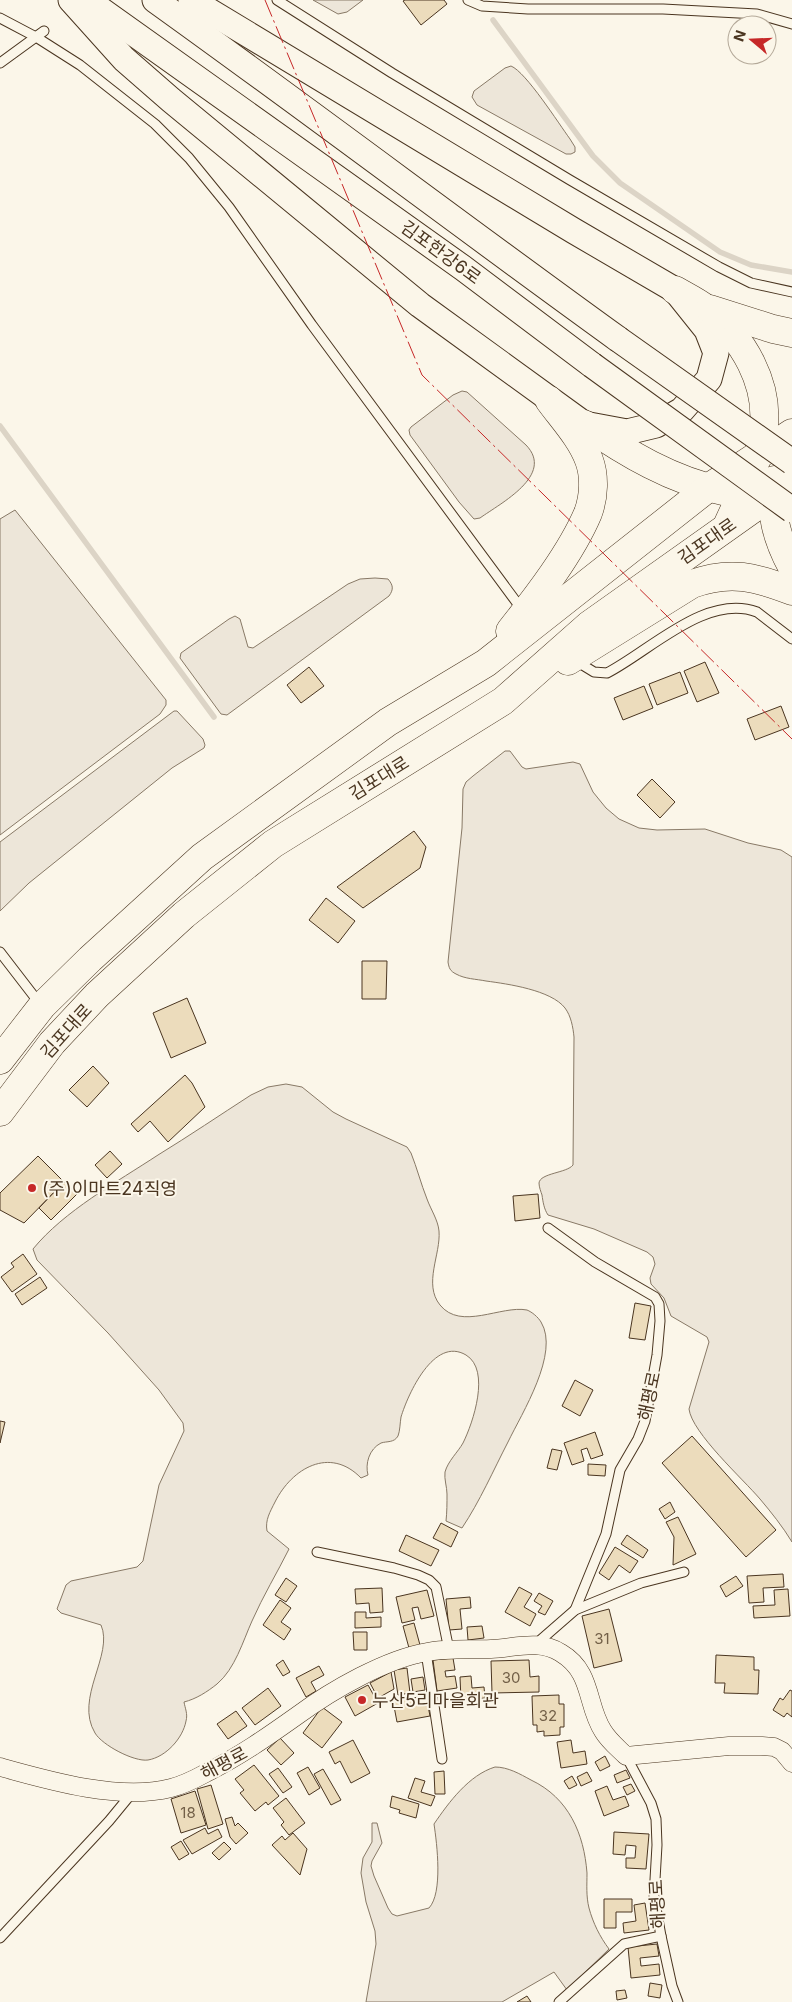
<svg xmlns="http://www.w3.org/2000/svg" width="792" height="2002" font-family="Inter,'Noto Sans KR',sans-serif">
<rect width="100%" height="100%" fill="#fbf6e9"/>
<!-- green -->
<g fill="#ede6d9" stroke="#887966">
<polygon points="313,0 363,0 347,12 338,14"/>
<path d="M511,66C526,72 559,124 570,139L575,147V152L571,154H566L477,105L472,97L474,91L505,68Z"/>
<path d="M462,391L467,392L526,445C555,475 501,503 480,518L474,519L459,502L410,435L409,430L411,427L453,395Z"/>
<polygon points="15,510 166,700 166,705 160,714 0,835 0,519"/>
<path d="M375,578L388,579C393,585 394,589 389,596L227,715L221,714L180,658L181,653L229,619L235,616L240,619L248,647L253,648L348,584L360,579Z"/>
<polygon points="174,711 177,711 203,739 205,745 204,748 172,768 29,883 0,911 0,842"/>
<path d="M505,751H510L522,767L526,769L573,762L580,764L593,792L606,808L619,819L639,828L657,830L705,829L748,843L781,850L792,857V1542C783,1527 771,1512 760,1499C743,1479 692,1433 689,1409L709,1342L707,1337L671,1316L664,1298L651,1284L650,1278L655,1264L653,1257L647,1252L594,1229L548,1215C544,1209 543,1202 542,1195C541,1192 539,1187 539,1183C540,1173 567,1173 573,1165L574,1037C573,1027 571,1016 565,1008C551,990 508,984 486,981C476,979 465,979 456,974C450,971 449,968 448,962L462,828L463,789L466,782L473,776Z"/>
<path d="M286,1084L302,1087L333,1112L346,1119L407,1147L411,1153C417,1168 421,1184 427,1199C431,1210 438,1220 439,1231C441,1254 423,1284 440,1305C461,1331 501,1305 527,1310C532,1312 538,1317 541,1322C560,1353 522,1413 508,1442C493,1471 480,1501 462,1528L446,1521C447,1512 447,1503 447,1494C447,1487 444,1479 445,1472C448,1461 458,1452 463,1443C473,1423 491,1370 466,1355C434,1336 408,1394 401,1417C400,1423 400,1431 398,1436C394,1443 387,1441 381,1443C369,1449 365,1464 368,1475L361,1478C330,1446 292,1468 275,1502C270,1512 265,1520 267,1531L289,1549C277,1573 263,1596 252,1621C243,1641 235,1669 217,1684C207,1692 196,1699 184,1702C185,1708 188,1714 186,1721C183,1738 166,1757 148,1760C134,1762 102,1745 95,1733C74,1698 114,1655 101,1625L61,1613L57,1609L66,1585L71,1581L137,1567L143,1561L159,1485L184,1431L183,1423L159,1390L108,1333L37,1260L33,1249C64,1211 117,1182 158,1155C189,1136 220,1115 251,1095L268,1087Z"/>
<path d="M495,1767C508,1767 520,1774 531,1780C569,1798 584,1834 587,1873C587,1885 586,1896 589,1908C593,1923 600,1937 609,1949L567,1990L554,1972L502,2002H366L376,1944L375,1931L366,1902L361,1873L363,1858L372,1842V1823H377L382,1843L372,1861L371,1866L374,1876L388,1908L392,1914L397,1916L429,1908C443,1893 437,1844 434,1824C449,1802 469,1775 495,1767Z"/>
</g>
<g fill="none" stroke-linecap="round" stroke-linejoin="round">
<!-- stream -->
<g stroke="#dcd4c6" stroke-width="5.5">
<polyline points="493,20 593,156 620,183 720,252 751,265 792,272"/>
<polyline points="0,426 214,717"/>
</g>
</g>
<!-- building -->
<g fill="#ecdcbc" stroke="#4a3520">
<polygon points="405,0 444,0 447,4 421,25 403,1"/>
<polygon points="705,662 719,693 697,702 684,671"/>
<polygon points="309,667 324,686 301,703 287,685"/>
<polygon points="680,672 688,693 657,705 649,684"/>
<polygon points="644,686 653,708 623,720 614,698"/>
<polygon points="781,706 789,727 755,740 747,719"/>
<polygon points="652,779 675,802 660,818 637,795"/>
<polygon points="414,831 426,847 420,868 363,908 337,887"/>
<polygon points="326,898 355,921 338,943 309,920"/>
<polygon points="362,961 387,961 386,999 362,999"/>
<polygon points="187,998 206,1043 171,1058 153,1013"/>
<polygon points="93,1066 109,1083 87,1107 69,1090"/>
<polygon points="185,1075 192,1083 205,1107 168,1142 150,1121 138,1132 131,1124"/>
<polygon points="110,1151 122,1164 107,1178 95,1165"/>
<polygon points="38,1156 64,1182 24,1223 0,1210 0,1193"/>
<polygon points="64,1182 77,1194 51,1220 39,1208"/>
<polygon points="538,1194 540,1218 515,1221 513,1196"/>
<polygon points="23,1254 37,1274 12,1292 1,1277 14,1267 11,1263"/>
<polygon points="40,1277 47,1288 22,1305 15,1294"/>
<polygon points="635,1303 651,1306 645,1340 629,1338"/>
<polygon points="575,1380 593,1390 580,1416 562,1406"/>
<polygon points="0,1421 5,1422 0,1443"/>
<polygon points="595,1432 603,1455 591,1459 587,1448 581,1450 584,1461 572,1465 564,1443"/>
<polygon points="692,1436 776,1530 746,1557 662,1463"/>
<polygon points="552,1449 562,1451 557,1470 547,1468"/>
<polygon points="588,1464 606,1465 605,1476 588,1475"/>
<polygon points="670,1502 675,1512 665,1519 659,1509"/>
<polygon points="678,1517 696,1554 673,1565 674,1537 666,1522"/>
<polygon points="441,1523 458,1532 451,1547 433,1538"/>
<polygon points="406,1535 439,1550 431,1566 399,1551"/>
<polygon points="627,1535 648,1550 643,1558 621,1544"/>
<polygon points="615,1547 638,1561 630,1573 619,1565 609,1580 599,1573"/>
<polygon points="783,1574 784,1587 763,1588 764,1602 749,1603 747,1576"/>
<polygon points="736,1576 743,1586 726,1597 720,1586"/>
<polygon points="286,1578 297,1586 286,1602 275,1595"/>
<polygon points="519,1587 532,1594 524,1607 536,1614 530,1626 505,1612"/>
<polygon points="382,1588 383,1612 370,1613 369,1603 356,1604 355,1589"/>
<polygon points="788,1589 790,1616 754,1618 753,1606 775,1605 774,1590"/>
<polygon points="427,1590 434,1616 421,1619 418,1607 412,1608 415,1620 402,1623 396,1597"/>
<polygon points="539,1593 553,1601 545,1615 538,1612 542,1606 534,1601"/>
<polygon points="470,1597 471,1608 460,1609 462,1629 449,1630 446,1599"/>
<polygon points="280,1600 291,1608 281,1622 291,1629 284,1640 263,1625"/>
<polygon points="609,1609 622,1661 594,1668 582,1616"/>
<polygon points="355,1612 366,1612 366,1618 381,1617 381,1627 355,1628"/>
<polygon points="414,1623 420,1645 409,1648 403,1626"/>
<polygon points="482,1626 484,1638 468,1640 467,1627"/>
<polygon points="353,1632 367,1632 367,1650 354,1650"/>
<polygon points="716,1655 754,1657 754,1670 759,1670 758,1694 724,1693 725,1683 715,1683"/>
<polygon points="453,1658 455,1670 445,1671 446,1677 455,1676 457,1688 437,1691 433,1660"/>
<polygon points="283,1660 290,1672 283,1676 276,1665"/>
<polygon points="529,1660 530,1677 539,1676 539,1692 492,1693 491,1661"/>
<polygon points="319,1666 324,1675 311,1682 316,1691 306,1697 296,1678"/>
<polygon points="407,1668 410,1693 398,1695 394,1670"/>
<polygon points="391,1672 394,1689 378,1698 370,1683"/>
<polygon points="471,1676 472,1688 484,1687 485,1698 461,1700 460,1677"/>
<polygon points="423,1677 425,1690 413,1692 411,1679"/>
<polygon points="368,1685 378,1703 355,1716 345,1697"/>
<polygon points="268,1688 281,1706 255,1725 242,1708"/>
<polygon points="790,1690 792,1691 792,1717 787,1713 784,1717 773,1710 780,1698 783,1700"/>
<polygon points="559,1695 559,1704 564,1704 564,1727 560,1727 560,1735 544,1736 544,1731 537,1732 537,1725 533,1725 532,1696"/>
<polygon points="426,1696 430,1716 397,1722 393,1701"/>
<polygon points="322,1707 342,1722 322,1748 303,1733"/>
<polygon points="236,1711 247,1726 228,1739 217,1724"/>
<polygon points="280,1738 294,1753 281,1765 267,1750"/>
<polygon points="353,1740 370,1773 351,1783 340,1761 335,1764 329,1752"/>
<polygon points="571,1740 573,1753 585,1751 587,1764 561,1768 557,1742"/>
<polygon points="605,1756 610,1766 600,1771 595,1762"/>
<polygon points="254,1765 279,1796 268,1805 266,1802 255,1811 240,1793 244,1790 235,1779"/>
<polygon points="308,1767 320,1788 309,1795 297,1773"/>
<polygon points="278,1768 292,1787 283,1793 269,1774"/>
<polygon points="323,1769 341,1800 331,1805 314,1774"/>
<polygon points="626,1770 630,1778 617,1783 614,1775"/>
<polygon points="444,1771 445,1794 435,1794 434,1772"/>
<polygon points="587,1772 592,1781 581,1786 577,1777"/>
<polygon points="572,1776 577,1785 569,1789 564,1781"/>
<polygon points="415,1778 425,1781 421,1792 435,1796 431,1806 408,1798"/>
<polygon points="631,1784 635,1791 627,1795 623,1787"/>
<polygon points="211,1785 223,1824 208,1829 197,1789"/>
<polygon points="607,1786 613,1800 625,1796 629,1806 604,1816 595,1791"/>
<polygon points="195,1791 206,1825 181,1833 171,1799"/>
<polygon points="392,1796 419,1804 416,1818 399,1813 400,1810 390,1807"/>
<polygon points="286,1798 305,1823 289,1835 281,1825 284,1822 273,1808"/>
<polygon points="232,1817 235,1826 238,1823 248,1833 236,1844 230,1837 225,1819"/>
<polygon points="205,1828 208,1834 218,1829 222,1837 192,1854 183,1840"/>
<polygon points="614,1832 649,1834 646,1869 626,1868 626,1858 635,1858 636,1846 626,1845 625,1855 613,1854"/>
<polygon points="293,1833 307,1849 300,1875 272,1845 282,1836 285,1840"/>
<polygon points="181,1841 189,1854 179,1860 171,1847"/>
<polygon points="224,1842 231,1849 219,1860 212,1853"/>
<polygon points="604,1899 632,1899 632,1912 616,1912 616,1928 604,1928"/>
<polygon points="645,1903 649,1930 624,1933 623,1923 636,1921 634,1905"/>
<polygon points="657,1944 659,1956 640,1958 641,1966 659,1964 660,1975 631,1978 628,1947"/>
<polygon points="650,1983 662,1985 660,1998 648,1996"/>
<polygon points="625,1990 627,1998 617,2000 616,1991"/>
<polygon points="527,1996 531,2002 517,2002"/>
</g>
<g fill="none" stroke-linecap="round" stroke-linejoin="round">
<defs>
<g id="lane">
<polyline points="277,0 392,73 570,180 719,267 751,283 792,292"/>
<polyline points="468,0 482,6 528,9 663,9 757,14 792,24"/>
<polyline points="0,18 36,37 80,65 155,124 189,158 229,207 312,325 523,611"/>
<polyline points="0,63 44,31"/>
<path d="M576,661L594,672L607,673C650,651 706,593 757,612L792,639"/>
<polyline points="0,952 40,1004"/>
<polyline points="548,1228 595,1262 655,1297 659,1304 660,1321 657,1355 645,1421 638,1439 620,1470 606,1534 575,1610"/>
<polyline points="317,1552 394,1568 418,1575 429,1580 436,1587 449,1650"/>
<polyline points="536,1644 575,1610 641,1583 684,1572"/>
<polyline points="426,1652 442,1759"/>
<polyline points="661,1936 672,1986 678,2002"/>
<polyline points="0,1938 109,1821 132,1793"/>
<polyline points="559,2002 624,1944 661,1936 654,1897 657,1845 656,1819 651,1803 626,1756"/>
</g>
<path id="street" d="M0,1767C50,1781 120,1801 171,1788C183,1785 195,1779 206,1773C240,1756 267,1737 298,1715C332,1690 386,1659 427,1652C448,1648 470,1650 491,1649C515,1648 539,1639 561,1653C593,1672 586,1705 603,1731C609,1741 618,1748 626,1756L729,1746H762L774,1747L782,1751L792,1763"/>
<g id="secondary">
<polyline points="71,0 124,59 171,100 420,305 584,424 627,432 656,425 682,410 709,379 716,353 707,330 675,290 574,231 191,0"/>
<polyline points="87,0 463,268 592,365"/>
<path d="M155,0C311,112 463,227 618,339"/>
</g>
<g id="primary">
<path d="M675,290C685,296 696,301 705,308C743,337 771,385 763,433C758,466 740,496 727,526"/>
<polyline points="710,309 773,329 792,333"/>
<path d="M584,424C626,453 673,481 723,491"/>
<path d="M774,480C770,513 776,537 792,567"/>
<path d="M510,631C537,597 571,553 588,513C594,497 595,476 589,460C581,438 562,418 549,400"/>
<path d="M568,661L692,584C730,570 756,577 792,591"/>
<polyline points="0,1060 42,1006 90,959 202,857 388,722 486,663 708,488 792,433"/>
<polyline points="0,1112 52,1043 97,995 184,915 273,844 503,701 589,625 792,481"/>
</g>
</defs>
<!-- lane casing -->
<use href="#lane" stroke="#4a3520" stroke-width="11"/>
<!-- street casing -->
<use href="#street" stroke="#4a3520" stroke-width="19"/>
<!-- secondary casing -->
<use href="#secondary" stroke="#4a3520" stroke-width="27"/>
<!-- primary casing -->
<use href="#primary" stroke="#4a3520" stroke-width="29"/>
<!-- lane -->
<use href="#lane" stroke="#fbf6e9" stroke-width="9"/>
<!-- street -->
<use href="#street" stroke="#fbf6e9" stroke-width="18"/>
<!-- secondary -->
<use href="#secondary" stroke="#fbf6e9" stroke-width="25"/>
<!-- primary -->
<use href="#primary" stroke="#fbf6e9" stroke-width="28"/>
<defs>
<g id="secondary-bridge">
<polyline points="618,339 792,462"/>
<polyline points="592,365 792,510"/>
</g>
</defs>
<!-- secondary-bridge casing -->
<use href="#secondary-bridge" stroke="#4a3520" stroke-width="27" stroke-linecap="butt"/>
<!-- secondary-bridge -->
<use href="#secondary-bridge" stroke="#fbf6e9" stroke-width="25"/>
<!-- power -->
<polyline stroke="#c62828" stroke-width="1" stroke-dasharray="18 4 2.5 4" stroke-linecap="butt" points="265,0 422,375 792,739"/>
</g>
<!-- markers -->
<g fill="#c62828" stroke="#fbf6e9" stroke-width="2">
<circle cx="32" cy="1188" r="5"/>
<circle cx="362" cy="1700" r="5"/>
</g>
<g text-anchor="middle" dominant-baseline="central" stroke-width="4" stroke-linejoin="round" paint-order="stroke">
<!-- number labels -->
<g font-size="15" fill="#725f47">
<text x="602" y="1638">31</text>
<text x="511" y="1677">30</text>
<text x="548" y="1715">32</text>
<text x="188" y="1812">18</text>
</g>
<!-- street labels -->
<g font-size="18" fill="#4a3520" stroke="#fbf6e9">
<text transform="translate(441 252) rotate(36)">김포한강6로</text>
<text transform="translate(707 541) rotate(-35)">김포대로</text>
<text transform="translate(379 778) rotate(-32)">김포대로</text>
<text transform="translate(66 1031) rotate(-48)">김포대로</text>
<text transform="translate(649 1396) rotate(-78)">해평로</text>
<text transform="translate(224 1763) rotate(-28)">해평로</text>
<text transform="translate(657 1904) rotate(-93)">해평로</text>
</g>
<!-- poi labels -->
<g font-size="18" fill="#4a3520" stroke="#fbf6e9" text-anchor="start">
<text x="42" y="1188">(주)이마트24직영</text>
<text x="372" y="1700">누산5리마을회관</text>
</g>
</g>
<!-- north arrow -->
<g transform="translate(752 40) rotate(289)"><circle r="24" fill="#fbf6e9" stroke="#b4a999"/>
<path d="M0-4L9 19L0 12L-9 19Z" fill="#c62828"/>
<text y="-8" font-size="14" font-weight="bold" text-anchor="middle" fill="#4a3520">N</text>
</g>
</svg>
